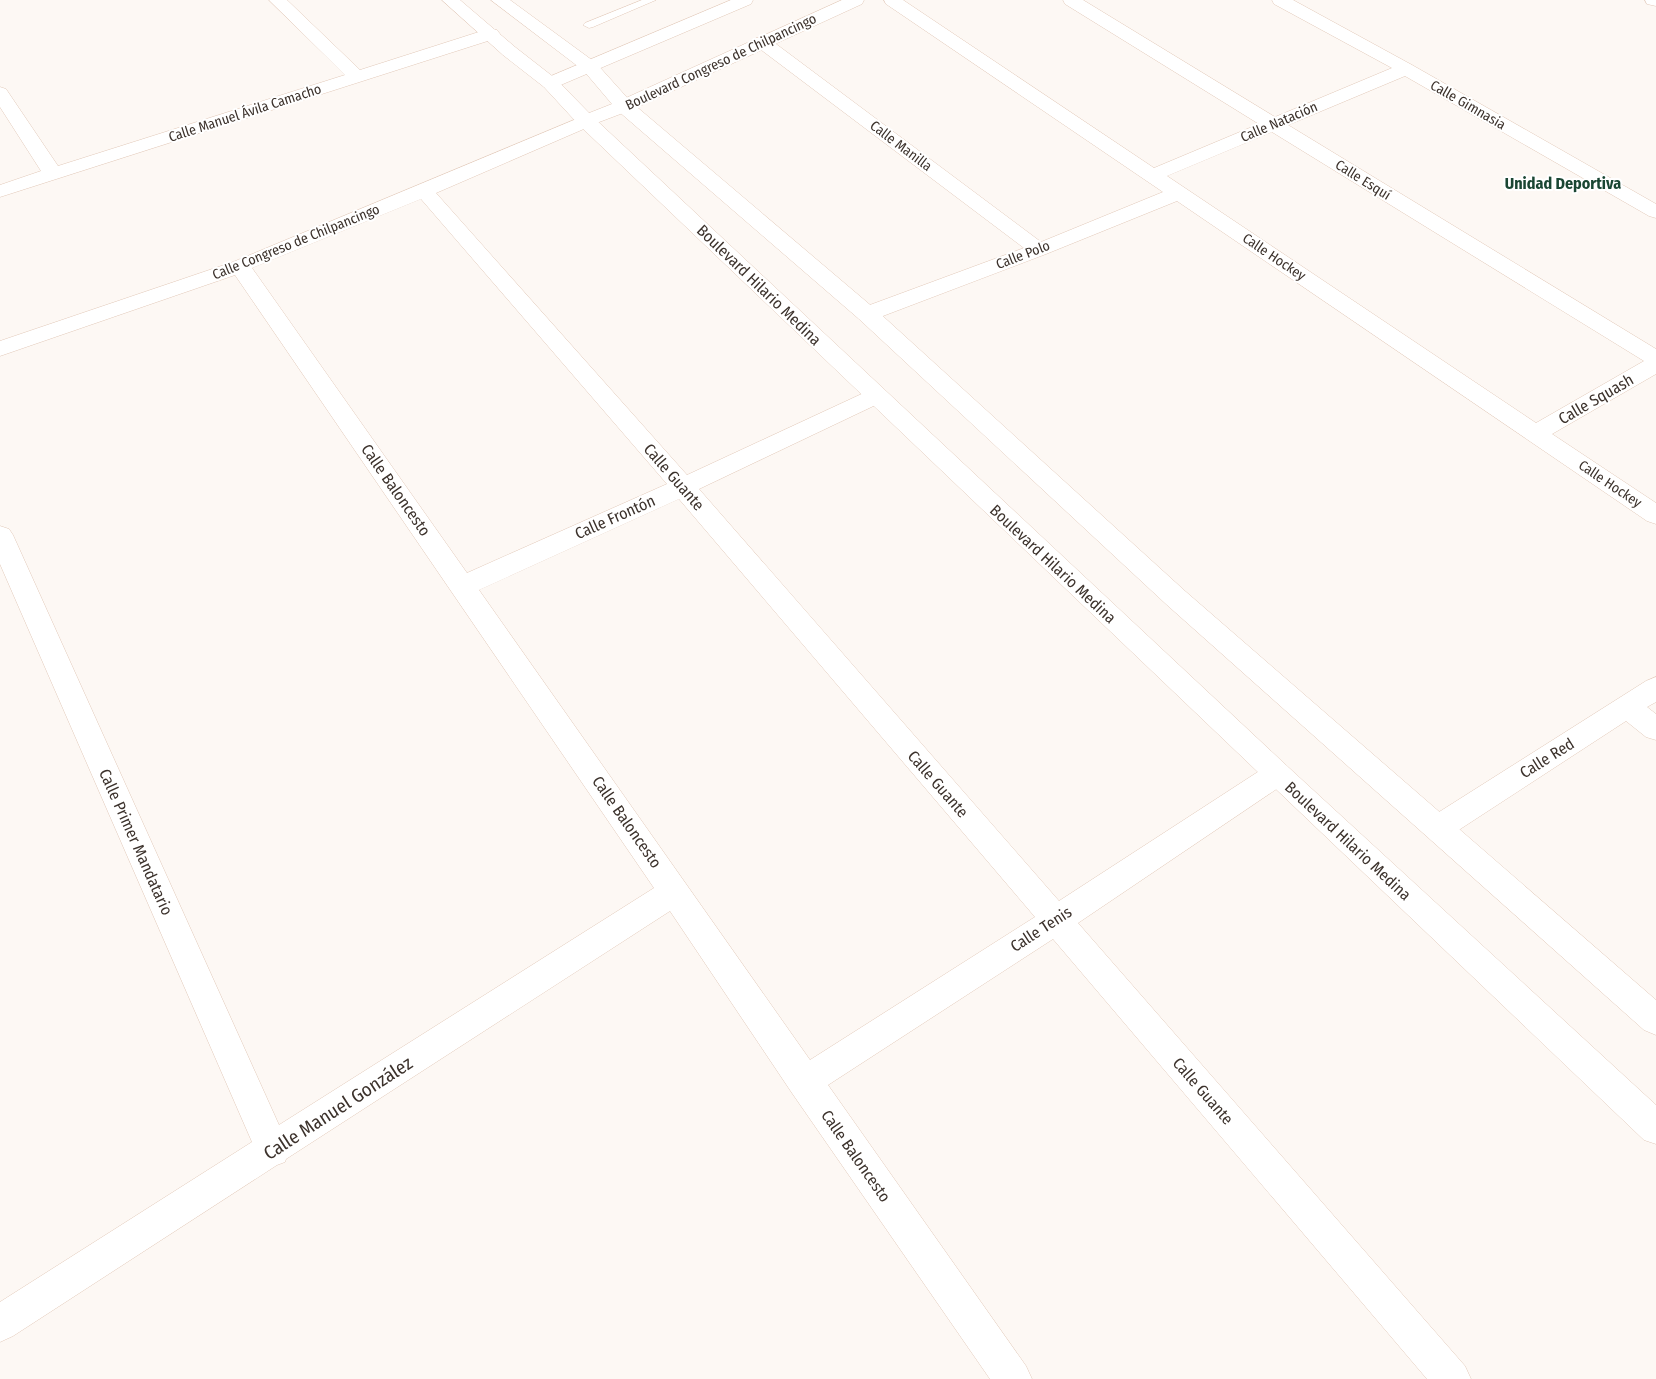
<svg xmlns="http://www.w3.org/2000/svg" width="1656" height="1379" font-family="'Fira Sans Condensed',sans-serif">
<rect width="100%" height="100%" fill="#fdf8f4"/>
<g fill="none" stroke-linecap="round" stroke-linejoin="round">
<defs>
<polygon id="service" points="642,0 656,0 593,27 589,28 583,25 585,23"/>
<g id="minor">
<polygon points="269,0 287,0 360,70 485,30 491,29 497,30 500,34 497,38 0,197 0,185 41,171 0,107 0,87 6,89 58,166 345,75"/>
<path d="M884,0H903L1154,168L1259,124L1065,4L1063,0H1083L1275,117L1392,68L1274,4L1272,0H1293L1412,65L1656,204V218L1649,216L1405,76L1288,125L1656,349V374L1552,434L1656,503V524L1647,521L1177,201L1046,254L875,319L867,321L859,319L856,314L859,309L1024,248L756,46L753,42L756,38L762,37L768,38L1041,242L1163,192L886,4ZM1272,132L1644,361L1536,423L1167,176Z"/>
<polygon points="1645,0 1656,0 1656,6 1647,4"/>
<path d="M586,115L593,117L595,121L593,125L436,193L687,475L868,391L876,389L884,391L887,396L884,401L699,489L1059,901L1267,766L1277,762L1287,766L1291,774L1287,782L1078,923L1465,1366L1471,1379H1427L1053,939L828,1085L1026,1366L1032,1379H990L792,1093L670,911L286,1159L285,1162L277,1165L13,1336L0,1342V1302L252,1142L0,564V526L9,529L13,535L279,1125L654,888L235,275L0,356V341L233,262ZM421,199L667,484L467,573L252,268ZM679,499L1035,917L810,1060L479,590Z"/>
<polygon points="1656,677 1656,702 1647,707 1656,714 1656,740 1646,737 1626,721 1448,837 1438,840 1428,837 1423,828 1428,819 1646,681"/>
</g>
<g id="tertiary">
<polygon points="731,0 753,0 751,4 556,87 550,88 544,87 541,83 544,79"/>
<polygon points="842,0 864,0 862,4 631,110 586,127 579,125 577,121 579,117 617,102"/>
</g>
<g id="secondary">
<polygon points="442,0 460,0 515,47 556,79 593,117 1287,766 1656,1105 1656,1144 1644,1140 579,125 544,87 503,55"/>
<polygon points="491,0 510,0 596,63 631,102 875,309 1185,591 1656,1000 1656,1035 1644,1030 1167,605 859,319 617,110 584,71"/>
</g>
</defs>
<!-- service casing -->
<use href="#service" stroke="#e2c9b9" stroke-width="1"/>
<!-- minor casing -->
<use href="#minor" stroke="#e2c9b9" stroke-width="1"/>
<!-- tertiary casing -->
<use href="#tertiary" stroke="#e2c9b9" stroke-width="1"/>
<!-- secondary casing -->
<use href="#secondary" stroke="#e2c9b9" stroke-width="1"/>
<!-- service -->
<use href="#service" fill="#fff" fill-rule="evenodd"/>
<!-- minor -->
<use href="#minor" fill="#fff" fill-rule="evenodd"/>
<!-- tertiary -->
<use href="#tertiary" fill="#fff" fill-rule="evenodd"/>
<!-- secondary -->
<use href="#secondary" fill="#fff" fill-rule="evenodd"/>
</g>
<g text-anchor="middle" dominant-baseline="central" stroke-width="4" stroke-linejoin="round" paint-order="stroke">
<!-- far-street labels -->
<g font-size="14" fill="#3c322c" stroke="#fff">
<text transform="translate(721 62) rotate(-25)">Boulevard Congreso de Chilpancingo</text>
<text transform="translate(1468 105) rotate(30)">Calle Gimnasia</text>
<text transform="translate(245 113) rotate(-18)">Calle Manuel Ávila Camacho</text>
<text transform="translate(1279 122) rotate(-23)">Calle Natación</text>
<text transform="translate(901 146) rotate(37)">Calle Manilla</text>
<text transform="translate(1363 180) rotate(32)">Calle Esquí</text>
<text transform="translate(296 242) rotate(-22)">Calle Congreso de Chilpancingo</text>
<text transform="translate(1023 255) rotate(-21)">Calle Polo</text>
<text transform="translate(1274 257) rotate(34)">Calle Hockey</text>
<text transform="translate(1610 484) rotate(34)">Calle Hockey</text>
</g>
<!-- far-quarter labels -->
<g font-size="16" font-weight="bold" fill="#1a4633" stroke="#fff">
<text x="1563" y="183">Unidad Deportiva</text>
</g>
<!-- street labels -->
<g font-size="16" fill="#3c322c" stroke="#fff">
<text transform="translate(759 285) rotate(44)">Boulevard Hilario Medina</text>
<text transform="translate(1596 399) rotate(-30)">Calle Squash</text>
<text transform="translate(674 477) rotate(49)">Calle Guante</text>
<text transform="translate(396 490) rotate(55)">Calle Baloncesto</text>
<text transform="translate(615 517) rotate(-24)">Calle Frontón</text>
<text transform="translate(1053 564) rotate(43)">Boulevard Hilario Medina</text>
<text transform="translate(1547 758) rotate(-32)">Calle Red</text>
<text transform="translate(938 784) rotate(49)">Calle Guante</text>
<text transform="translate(627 822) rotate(55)">Calle Baloncesto</text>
<text transform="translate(1348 841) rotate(43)">Boulevard Hilario Medina</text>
<text transform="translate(136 842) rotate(66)">Calle Primer Mandatario</text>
<text transform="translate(1041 929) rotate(-33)">Calle Tenis</text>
<text transform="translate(1203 1091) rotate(49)">Calle Guante</text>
<text transform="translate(856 1156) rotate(55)">Calle Baloncesto</text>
</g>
<!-- near-street labels -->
<g font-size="19" fill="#3c322c" stroke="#fff">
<text transform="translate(338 1108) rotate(-33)">Calle Manuel González</text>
</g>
</g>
</svg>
